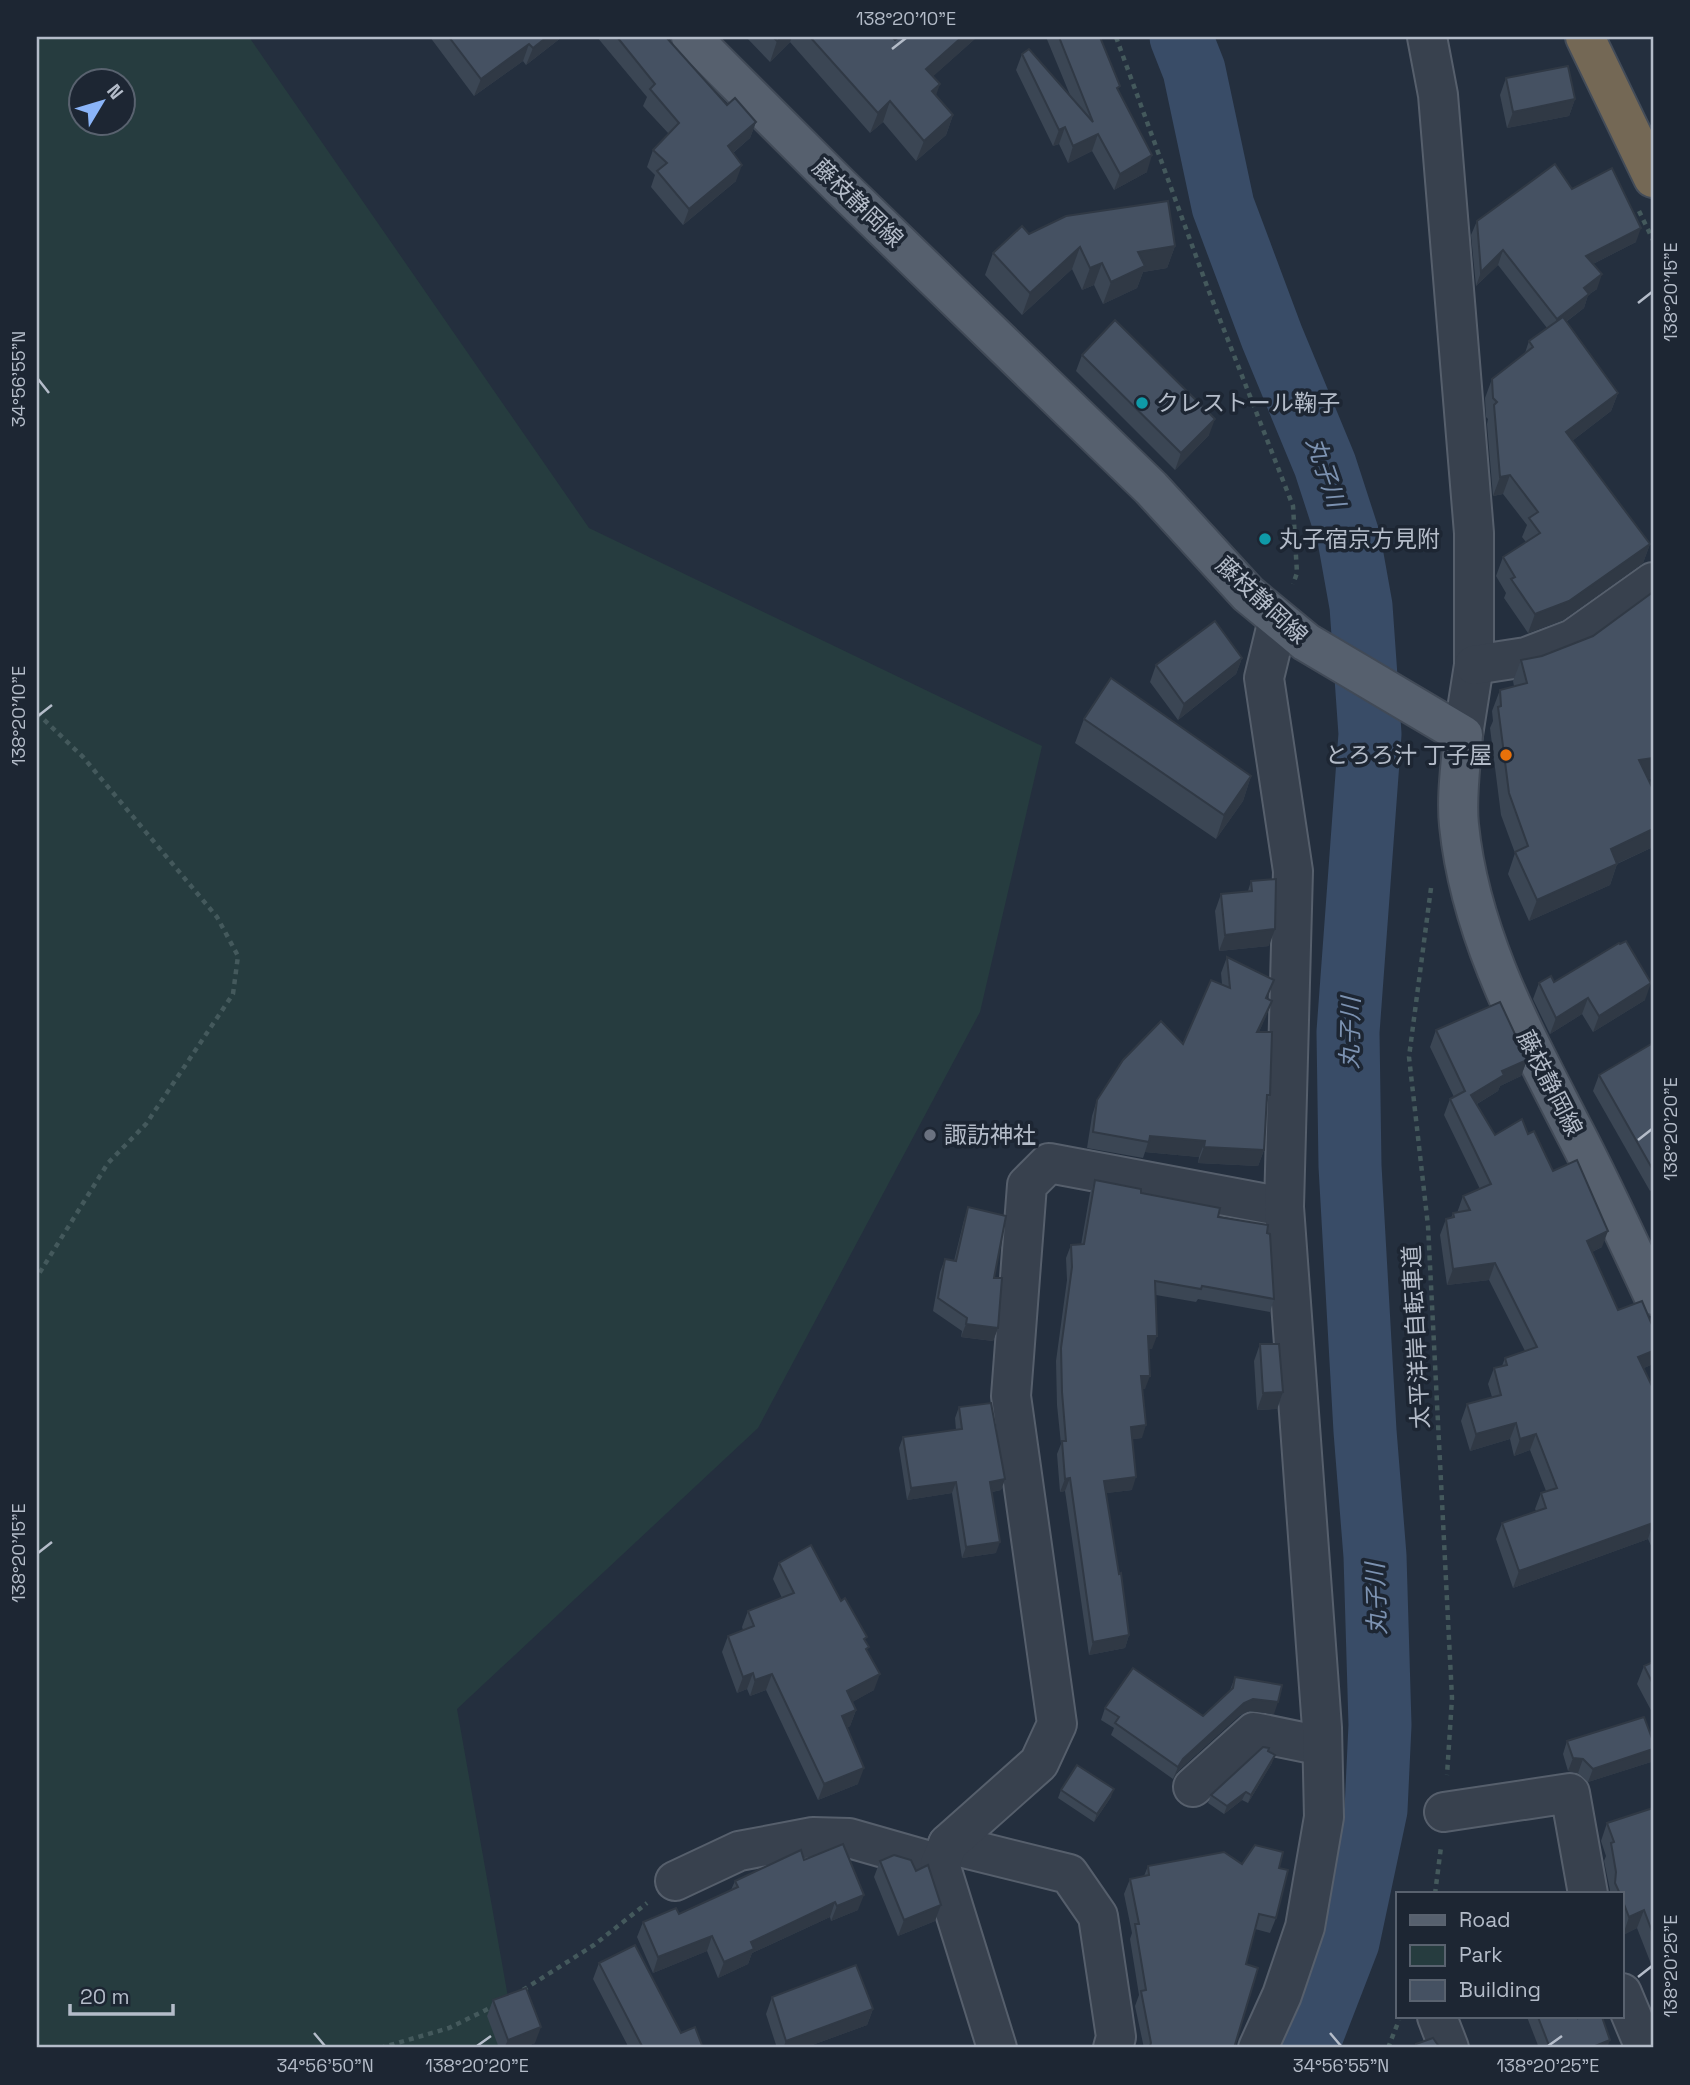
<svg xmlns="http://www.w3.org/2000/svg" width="1690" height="2085" font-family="'Space Grotesk','Noto Sans JP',sans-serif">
<rect width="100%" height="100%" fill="#242f3e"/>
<!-- green -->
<path fill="#263c3f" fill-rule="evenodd" d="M37,37H249L589,528L1042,746L980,1012L758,1428L457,1709L517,2048H37ZM80,80H122V122H80Z"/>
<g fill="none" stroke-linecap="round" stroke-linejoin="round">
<!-- river -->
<polyline stroke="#394c67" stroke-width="63" points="1181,37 1194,70 1223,206 1272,337 1325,465 1349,539 1361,606 1370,734 1348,1032 1350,1166 1365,1431 1375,1556 1380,1725 1376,1810 1348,1942 1307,2048"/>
<defs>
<g id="minor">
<polyline points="1427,37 1438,95 1474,533 1474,665 1463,735"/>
<polyline points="1474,665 1526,657 1573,639 1653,582"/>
<polyline points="1193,1787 1254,1732 1322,1746"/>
<polyline points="1444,1812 1570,1793 1588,1894"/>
<polyline points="948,1844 1069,1874 1098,1916 1116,2037 1113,2048"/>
<polyline points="675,1881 739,1851 813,1837 849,1838 940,1864"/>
<polyline points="1622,1993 1645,2048"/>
<polyline points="1437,2017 1449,2048"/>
<polyline points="997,2048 940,1864 948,1844 1039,1763 1057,1724 1011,1396 1027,1185 1049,1163 1284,1207"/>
<polyline points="1258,2048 1282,1995 1305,1927 1324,1817 1322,1728 1284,1207 1293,871 1264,678 1278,620"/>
</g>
<path id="major" d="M691,37L841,187L1151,488L1248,594L1306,642L1463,735C1461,764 1456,796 1459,825C1470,935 1523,1031 1572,1127C1601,1182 1627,1239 1653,1295"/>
<polyline id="highway" points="1585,37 1653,178"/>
</defs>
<!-- minor casing -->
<use href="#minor" stroke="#565f6c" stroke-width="42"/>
<!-- major casing -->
<use href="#major" stroke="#414a57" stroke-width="42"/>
<!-- highway casing -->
<use href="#highway" stroke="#434c59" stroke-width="42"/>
<!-- path -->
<g stroke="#44595c" stroke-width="4.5" stroke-dasharray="5 5" stroke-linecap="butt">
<polyline points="1116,37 1208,289 1293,506 1297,573 1293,584"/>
<polyline points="1639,211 1653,240"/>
<polyline points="37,713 83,757 217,917 238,956 233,994 146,1124 108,1163 37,1277"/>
<polyline points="1431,888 1409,1057 1428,1226 1452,1698 1447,1775"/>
<polyline points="1435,1894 1441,1847"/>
<polyline points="523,1990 594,1945 647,1903"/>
<polyline points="380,2048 449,2028 494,2006"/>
<polyline points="1388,2048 1399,2020"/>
</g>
<!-- minor -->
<use href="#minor" stroke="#38414e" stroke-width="38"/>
<!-- major -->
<use href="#major" stroke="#56606e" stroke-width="38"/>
<!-- highway -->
<use href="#highway" stroke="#746855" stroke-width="38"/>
</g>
<!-- wall -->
<g fill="#3b4654">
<polygon points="430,37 562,37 526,65 523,61 474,96"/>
<polygon points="597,37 666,37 727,105 756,122 750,138 733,153 736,181 683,225 651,187 655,175 647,167 653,150 669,134 643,106 647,97"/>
<polygon points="746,37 892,37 895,40 899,37 977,37 933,76 936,95 953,115 946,135 916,161 883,122 870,133 790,42 770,62"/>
<polygon points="1046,37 1100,37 1147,172 1114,190 1092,151 1068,163 1059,144 1053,146 1016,70 1022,54 1070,95"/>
<polygon points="1506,78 1575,99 1569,116 1507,128 1500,95"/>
<polygon points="1572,189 1636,242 1593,264 1597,289 1588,295 1584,308 1566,322 1618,393 1611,411 1572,441 1650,544 1643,563 1563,620 1528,633 1504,598 1506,593 1496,576 1503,557 1526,542 1522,537 1527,525 1503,494 1493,496 1487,424 1488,419 1486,417 1485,398 1492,379 1525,353 1529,341 1547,328 1498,265 1476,286 1471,235 1477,221"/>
<polygon points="1029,234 1175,246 1167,268 1143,272 1137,288 1103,304 1094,285 1082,290 1072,269 1022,315 985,275 993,253"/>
<polygon points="1082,355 1209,435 1175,470 1076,371"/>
<polygon points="1653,592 1653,778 1648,779 1653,789 1653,847 1617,864 1610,885 1529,921 1508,874 1515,853 1501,815 1490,728 1493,721 1492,711 1500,690 1514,686 1513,681 1521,660 1542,656 1593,636"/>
<polygon points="1242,658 1236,674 1178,720 1150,682 1156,665"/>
<polygon points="1084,719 1251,776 1243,801 1216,839 1075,743"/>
<polygon points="1251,881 1269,946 1219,951 1215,911 1221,894 1248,891"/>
<polygon points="1227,957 1267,998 1272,1001 1259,1032 1270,1095 1266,1105 1264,1150 1258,1166 1198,1163 1199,1157 1145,1152 1143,1158 1087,1148 1092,1116 1097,1100 1183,1044 1222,984 1221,973"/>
<polygon points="1554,982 1645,1000 1593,1032 1582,1014 1550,1034 1533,999 1539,983"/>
<polygon points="1436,1030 1527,1060 1521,1076 1500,1086 1498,1091 1477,1104 1495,1135 1528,1134 1602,1247 1592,1252 1618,1310 1653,1364 1644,1368 1653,1388 1653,1550 1648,1539 1513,1588 1496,1539 1502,1523 1536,1511 1535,1509 1541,1493 1546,1491 1530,1450 1514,1456 1510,1439 1470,1451 1461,1421 1467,1404 1492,1397 1488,1384 1494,1368 1502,1366 1505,1358 1525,1351 1489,1280 1447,1285 1440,1235 1446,1219 1451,1218 1453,1213 1457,1213 1463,1196 1480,1189 1444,1115 1450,1099 1454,1097 1430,1047"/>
<polygon points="1653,1043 1653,1189 1650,1191 1593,1091 1599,1075"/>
<polygon points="1095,1180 1141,1193 1267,1233 1274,1299 1270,1312 1198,1299 1196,1302 1156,1295 1152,1349 1149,1349 1145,1389 1142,1389 1142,1438 1132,1439 1132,1490 1106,1493 1129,1635 1125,1648 1089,1655 1065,1491 1060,1492 1057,1454 1061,1444 1057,1405 1056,1361 1067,1280 1066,1258 1071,1245 1081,1245 1090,1193"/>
<polygon points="968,1207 994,1278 998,1328 993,1341 961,1337 962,1331 933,1311 940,1272 945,1259 954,1261 964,1220"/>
<polygon points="1260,1344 1283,1392 1277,1409 1257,1410 1254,1361"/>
<polygon points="959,1407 1005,1479 1001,1490 992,1492 996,1553 962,1558 952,1493 907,1500 899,1448 903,1437 956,1430 955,1418"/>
<polygon points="779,1563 841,1601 865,1641 874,1690 852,1702 856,1710 850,1726 847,1728 858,1784 818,1800 766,1690 750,1696 747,1689 737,1693 722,1652 728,1636 743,1630 742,1627 748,1611 782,1598 773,1579"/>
<polygon points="1653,1662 1653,1714 1637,1684 1644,1666"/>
<polygon points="1235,1677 1274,1714 1249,1711 1240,1715 1178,1771 1173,1779 1111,1735 1114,1728 1101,1720 1105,1708 1203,1716 1230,1690"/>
<polygon points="1567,1741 1651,1762 1588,1782 1578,1773 1568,1771 1563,1754"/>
<polygon points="1268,1751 1272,1763 1248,1803 1242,1800 1224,1814 1208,1803 1211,1795"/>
<polygon points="1061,1790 1111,1797 1094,1822 1058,1798"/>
<polygon points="1653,1808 1653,1969 1637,1928 1623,1935 1622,1933 1622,1894 1609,1894 1610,1890 1604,1861 1606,1856 1601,1841 1607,1823"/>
<polygon points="804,1860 858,1910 831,1921 830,1917 752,1953 748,1964 718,1978 707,1951 653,1973 637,1937 643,1922 679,1914 731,1890 735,1881"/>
<polygon points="880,1861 916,1871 941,1905 935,1921 898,1936 874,1877"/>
<polygon points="1242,1864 1279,1868 1276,1918 1270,1933 1255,1929 1246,1964 1234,2048 1144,2048 1135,2006 1139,1995 1130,1939 1132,1933 1124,1894 1130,1879 1144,1876 1148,1866"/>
<polygon points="599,1963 681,2033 703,2048 629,2048 593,1979"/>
<polygon points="772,1997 873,2009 867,2025 804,2048 777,2048 766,2014"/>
<polygon points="493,2000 535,2043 522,2048 499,2048 487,2016"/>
<polygon points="1527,2017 1578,2017 1607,2048 1539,2048"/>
</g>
<!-- shaded-wall -->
<g fill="#303945">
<polygon points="547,37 562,37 526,65 533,48"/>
<polygon points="782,37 792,37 790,42 770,62 777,41"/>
<polygon points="962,37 977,37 919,89 926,69"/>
<polygon points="529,44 523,61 474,96 481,79"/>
<polygon points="940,84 933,104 932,91"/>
<polygon points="1575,99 1569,116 1507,128 1513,112"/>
<polygon points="890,101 883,122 870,133 878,113"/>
<polygon points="953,115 946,135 916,161 924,141"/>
<polygon points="756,122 750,138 721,163 728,146"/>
<polygon points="1065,127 1059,144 1053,146 1059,130"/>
<polygon points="1098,134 1092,151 1068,163 1073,146"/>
<polygon points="1152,155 1147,172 1114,190 1120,174"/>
<polygon points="742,165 736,181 683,225 689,209"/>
<polygon points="1641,228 1636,242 1581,270 1586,256"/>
<polygon points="1175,246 1167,268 1143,272 1137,288 1103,304 1111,282 1138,252"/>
<polygon points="1080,247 1072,269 1022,315 1030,293"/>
<polygon points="1503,250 1498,265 1476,286 1481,272"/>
<polygon points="1102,263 1094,285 1082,290 1090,268"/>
<polygon points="1602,274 1597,289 1588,295 1584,308 1551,333 1557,319 1584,288"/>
<polygon points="1618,393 1611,411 1559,451 1566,432"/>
<polygon points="1215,419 1209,435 1175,470 1181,453"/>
<polygon points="1510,475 1503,494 1493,496 1500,477"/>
<polygon points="1650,544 1643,563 1563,620 1528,633 1535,614"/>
<polygon points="1242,658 1236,674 1178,720 1184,704"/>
<polygon points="1653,758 1653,778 1632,781 1639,760"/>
<polygon points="1251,776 1243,801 1216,839 1224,815"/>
<polygon points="1653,829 1653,847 1603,870 1611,849"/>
<polygon points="1617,864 1610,885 1529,921 1537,900"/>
<polygon points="1275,929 1269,946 1219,951 1225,935"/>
<polygon points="1651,983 1645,1000 1593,1032 1599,1016"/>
<polygon points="1588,998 1582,1014 1550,1034 1556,1018"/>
<polygon points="1272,1001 1266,1017 1251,1048 1257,1032"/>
<polygon points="1527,1060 1521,1076 1500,1086 1498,1091 1465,1111 1471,1095 1502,1071"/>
<polygon points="1150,1136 1205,1141 1199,1157 1145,1152"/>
<polygon points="1204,1147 1264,1150 1258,1166 1198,1163"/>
<polygon points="1608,1231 1602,1247 1581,1257 1587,1241"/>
<polygon points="1495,1263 1489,1280 1447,1285 1453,1269"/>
<polygon points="966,1324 998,1328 993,1341 961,1337"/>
<polygon points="1148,1336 1157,1336 1152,1349 1143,1349"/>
<polygon points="1653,1351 1653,1364 1632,1373 1638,1357"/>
<polygon points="1141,1376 1150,1376 1145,1389 1136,1389"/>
<polygon points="1283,1392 1277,1409 1257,1410 1263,1393"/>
<polygon points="1516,1423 1510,1439 1470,1451 1476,1434"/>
<polygon points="1146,1425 1142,1438 1126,1440 1131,1427"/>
<polygon points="1536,1434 1530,1450 1514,1456 1520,1439"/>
<polygon points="1136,1477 1132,1490 1099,1494 1104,1481"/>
<polygon points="1070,1478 1065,1491 1060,1492 1065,1479"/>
<polygon points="1005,1479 1001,1490 986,1493 990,1482"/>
<polygon points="956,1482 952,1493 907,1500 911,1488"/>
<polygon points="1653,1523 1648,1539 1513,1588 1519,1571"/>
<polygon points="1000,1542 996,1553 962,1558 966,1547"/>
<polygon points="1129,1635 1125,1648 1089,1655 1093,1642"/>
<polygon points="753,1673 747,1689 737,1693 743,1677"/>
<polygon points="772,1674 766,1690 750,1696 755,1680"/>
<polygon points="880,1674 874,1690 842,1708 847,1691"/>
<polygon points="1253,1699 1278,1702 1274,1714 1249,1711 1240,1715 1178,1771 1173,1779 1178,1767 1183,1759 1244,1703"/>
<polygon points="856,1710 850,1726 836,1733 842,1716"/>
<polygon points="1653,1749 1653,1756 1651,1762 1588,1782 1593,1769"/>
<polygon points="1275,1755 1272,1763 1248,1803 1251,1795"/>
<polygon points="1573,1758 1583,1759 1578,1773 1568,1771"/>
<polygon points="864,1768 858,1784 818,1800 824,1784"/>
<polygon points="1114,1789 1111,1797 1094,1822 1097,1814"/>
<polygon points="1246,1792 1242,1800 1224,1814 1227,1806"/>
<polygon points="864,1895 858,1910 831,1921 837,1906"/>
<polygon points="835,1902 830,1917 752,1953 748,1964 718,1978 724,1962 751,1942"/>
<polygon points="941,1905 935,1921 898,1936 904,1920"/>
<polygon points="1644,1910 1637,1928 1623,1935 1629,1917"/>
<polygon points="712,1936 707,1951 653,1973 658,1957"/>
<polygon points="873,2009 867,2025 804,2048 783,2048 786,2041"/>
<polygon points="541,2027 535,2043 522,2048 504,2048 508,2040"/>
<polygon points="1610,2040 1607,2048 1594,2048 1595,2046"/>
</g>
<!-- building -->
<g fill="#455162" stroke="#303945" stroke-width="2">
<polygon points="449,37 547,37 533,48 529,44 481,79"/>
<polygon points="617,37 666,37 727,105 735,98 756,122 728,146 742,165 689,209 657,171 667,163 653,150 679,123 650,89 655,84"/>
<polygon points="773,37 782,37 777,41"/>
<polygon points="810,37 892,37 895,40 899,37 962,37 926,69 940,84 932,91 953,115 924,141 890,101 878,113"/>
<polygon points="1059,37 1100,37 1120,86 1117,88 1152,155 1120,174 1098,134 1073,146 1065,127 1059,130 1022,54 1029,49 1093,122"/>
<polygon points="1568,66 1575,99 1513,112 1506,78"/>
<polygon points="1555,164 1572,189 1612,168 1641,228 1586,256 1602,274 1584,288 1589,294 1557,319 1503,250 1481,272 1477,221"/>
<polygon points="1168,201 1175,246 1138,252 1145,266 1111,282 1102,263 1090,268 1080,247 1030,293 993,253 1022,226 1029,234 1066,216"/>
<polygon points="1563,317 1618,393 1566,432 1650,544 1569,601 1535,614 1511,579 1515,577 1503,557 1540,533 1529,518 1538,512 1510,475 1500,477 1494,405 1497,402 1493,398 1492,379 1533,347 1529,341"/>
<polygon points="1115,320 1215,419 1181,453 1082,355"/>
<polygon points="1653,592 1653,758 1639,760 1653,789 1653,829 1611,849 1617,864 1537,900 1515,852 1528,846 1509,793 1498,707 1501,706 1500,690 1527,683 1521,660 1542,656 1593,636"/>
<polygon points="1215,621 1242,658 1184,704 1156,665"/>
<polygon points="1111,678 1251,776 1224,815 1084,719"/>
<polygon points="1276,879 1275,929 1225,935 1221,894 1252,891 1251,881"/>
<polygon points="1626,941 1651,983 1599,1016 1588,998 1556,1018 1539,983 1551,976 1554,982 1619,943 1620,944"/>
<polygon points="1227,957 1274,980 1266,998 1272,1001 1257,1032 1272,1032 1270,1095 1267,1095 1264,1150 1204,1147 1205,1141 1150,1136 1149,1142 1093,1132 1097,1100 1123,1060 1161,1021 1183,1044 1211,980 1230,988"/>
<polygon points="1500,1002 1527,1060 1502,1071 1504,1075 1471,1095 1495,1135 1522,1119 1528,1134 1534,1131 1553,1171 1577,1160 1608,1231 1587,1241 1618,1310 1642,1301 1653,1327 1653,1351 1638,1357 1653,1388 1653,1523 1519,1571 1502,1523 1546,1508 1541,1493 1557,1488 1536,1434 1520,1439 1516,1423 1476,1434 1467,1404 1501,1395 1494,1368 1507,1365 1505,1358 1537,1347 1495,1263 1453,1269 1446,1219 1454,1217 1453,1213 1470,1210 1463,1196 1491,1184 1450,1099 1465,1091 1436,1030"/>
<polygon points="1653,1043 1653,1170 1599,1075"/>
<polygon points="1095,1180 1141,1189 1141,1193 1220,1208 1218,1217 1268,1225 1267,1233 1270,1234 1274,1299 1202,1286 1201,1289 1155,1281 1157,1336 1148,1336 1150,1376 1141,1376 1146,1425 1131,1427 1136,1477 1104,1481 1119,1574 1121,1573 1129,1635 1093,1642 1070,1478 1065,1479 1062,1441 1066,1441 1062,1392 1061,1348 1072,1267 1071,1245 1084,1244"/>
<polygon points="968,1207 1006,1216 994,1278 1002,1278 998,1328 966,1324 967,1318 938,1298 945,1259 956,1261"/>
<polygon points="1260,1344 1279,1344 1283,1392 1263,1393"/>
<polygon points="991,1403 1005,1479 990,1482 1000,1542 966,1547 956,1482 911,1488 903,1437 962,1429 959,1407"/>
<polygon points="811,1545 841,1601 845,1598 867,1637 864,1639 869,1647 866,1649 880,1674 847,1691 856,1710 842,1716 864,1768 824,1784 772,1674 755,1680 753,1673 743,1677 728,1636 754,1626 748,1611 794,1593 779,1563"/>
<polygon points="1653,1662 1653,1684 1644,1666"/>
<polygon points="1133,1668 1203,1716 1233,1688 1235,1677 1282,1685 1278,1702 1253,1699 1244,1703 1183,1759 1178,1767 1115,1723 1119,1717 1105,1708"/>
<polygon points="1644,1717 1653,1741 1653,1749 1593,1769 1583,1759 1573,1758 1567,1741"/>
<polygon points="1263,1747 1269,1748 1268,1751 1275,1755 1251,1795 1246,1792 1227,1806 1211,1795"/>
<polygon points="1077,1765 1114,1789 1097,1814 1061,1790"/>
<polygon points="1653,1808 1653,1934 1644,1910 1629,1917 1622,1899 1622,1894 1620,1894 1615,1883 1616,1872 1611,1843 1614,1842 1607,1823"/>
<polygon points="843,1844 864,1895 837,1906 835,1902 751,1942 754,1949 724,1962 712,1936 658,1957 643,1922 676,1908 679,1914 738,1887 735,1881 801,1850 804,1860"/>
<polygon points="1255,1845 1283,1852 1279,1868 1288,1870 1276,1918 1259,1914 1246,1964 1258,1968 1234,2048 1149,2048 1151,2043 1141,1991 1146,1990 1135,1924 1139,1924 1130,1879 1149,1875 1148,1866 1224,1852 1242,1864"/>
<polygon points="894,1855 911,1860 916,1871 928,1865 941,1905 904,1920 880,1861"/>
<polygon points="635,1945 681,2033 695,2027 703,2048 643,2048 599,1963"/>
<polygon points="856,1965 873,2009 786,2041 772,1997"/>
<polygon points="526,1988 541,2027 508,2040 493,2000"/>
<polygon points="1538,2017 1578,2017 1578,2018 1581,2017 1602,2017 1610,2040 1595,2046 1596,2048 1550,2048"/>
<polygon points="1433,2038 1440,2048 1417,2048 1416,2044"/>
</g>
<!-- ticks -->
<path fill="none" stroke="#b4bcc9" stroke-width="2.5" d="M892,49L906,38M1638,303L1652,292M38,379L49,393M38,716L52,705M1638,1140L1652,1129M38,1553L52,1542M1638,1977L1652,1966M314,2033L325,2046M1330,2033L1341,2046M477,2046L491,2036M1548,2046L1562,2036"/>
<!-- markers -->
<g fill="#0f9aa8" stroke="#1d2633" stroke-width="2.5">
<circle cx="1142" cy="403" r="7"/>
<circle cx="1265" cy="539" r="7"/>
</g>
<circle fill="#e8710a" stroke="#1d2633" stroke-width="2.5" cx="1506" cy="755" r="7"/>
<circle fill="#6b7280" stroke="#1d2633" stroke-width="2.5" cx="930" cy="1135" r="7"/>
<g text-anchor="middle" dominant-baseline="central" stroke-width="7" stroke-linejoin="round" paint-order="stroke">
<!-- street labels -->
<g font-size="23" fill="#b4bcc9" stroke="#1d2633">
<text transform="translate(858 203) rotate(44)">藤枝静岡線</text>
<text transform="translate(1262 600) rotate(43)">藤枝静岡線</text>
<text transform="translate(1550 1083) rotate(63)">藤枝静岡線</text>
<text transform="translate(1416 1337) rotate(-93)">太平洋岸自転車道</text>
</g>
<!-- poi labels -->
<g font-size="23" fill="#b4bcc9" stroke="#1d2633" text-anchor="start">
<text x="1156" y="403">クレストール鞠子</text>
<text x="1279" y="539">丸子宿京方見附</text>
<text x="1492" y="755" text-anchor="end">とろろ汁 丁子屋</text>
<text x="944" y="1135">諏訪神社</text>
</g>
<!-- water labels -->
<g font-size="24" font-style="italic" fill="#7c92b1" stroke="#1d2633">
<text transform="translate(1326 472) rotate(71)">丸子川</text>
<text transform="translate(1350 1033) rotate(-89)">丸子川</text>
<text transform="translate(1376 1599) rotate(-92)">丸子川</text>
</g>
</g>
<!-- border -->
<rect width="1690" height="2085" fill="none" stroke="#1d2633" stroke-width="77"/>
<!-- legend -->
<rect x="1396" y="1892" width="228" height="126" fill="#1d2633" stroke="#59626f" stroke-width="2"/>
<rect x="1410" y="1915" width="35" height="10" fill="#56606e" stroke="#59626f" stroke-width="2"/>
<text x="1459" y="1927" font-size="21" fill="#b4bcc9">Road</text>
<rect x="1410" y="1945" width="35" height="21" fill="#263c3f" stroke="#59626f" stroke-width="2"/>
<text x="1459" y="1962" font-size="21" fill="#b4bcc9">Park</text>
<rect x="1410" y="1980" width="35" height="21" fill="#455162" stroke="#59626f" stroke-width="2"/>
<text x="1459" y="1997" font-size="21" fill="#b4bcc9">Building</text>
<!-- north arrow -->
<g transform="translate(102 102) rotate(52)"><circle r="33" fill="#1d2633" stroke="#59626f" stroke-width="2"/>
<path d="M0-5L12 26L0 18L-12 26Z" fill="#8ab4f8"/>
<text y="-10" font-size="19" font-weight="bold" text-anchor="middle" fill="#b4bcc9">N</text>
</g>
<!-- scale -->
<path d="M70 2004v10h103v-10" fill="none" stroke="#b4bcc9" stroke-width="3.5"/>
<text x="80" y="2004" font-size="21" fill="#b4bcc9" stroke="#1d2633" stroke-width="5" paint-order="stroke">20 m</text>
<rect x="38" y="38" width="1614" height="2008" fill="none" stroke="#b4bcc9" stroke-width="2.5"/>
<g font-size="18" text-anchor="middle" fill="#b4bcc9">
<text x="906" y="25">138°20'10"E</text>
<text transform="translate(1671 292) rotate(-90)" y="6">138°20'15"E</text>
<text transform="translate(19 379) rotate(-90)" y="6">34°56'55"N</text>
<text transform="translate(19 716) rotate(-90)" y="6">138°20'10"E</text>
<text transform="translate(1671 1129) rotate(-90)" y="6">138°20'20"E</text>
<text transform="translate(19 1553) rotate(-90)" y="6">138°20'15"E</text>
<text transform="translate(1671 1966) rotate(-90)" y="6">138°20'25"E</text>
<text x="325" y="2072">34°56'50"N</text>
<text x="477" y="2072">138°20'20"E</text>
<text x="1341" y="2072">34°56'55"N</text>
<text x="1548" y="2072">138°20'25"E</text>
</g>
</svg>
